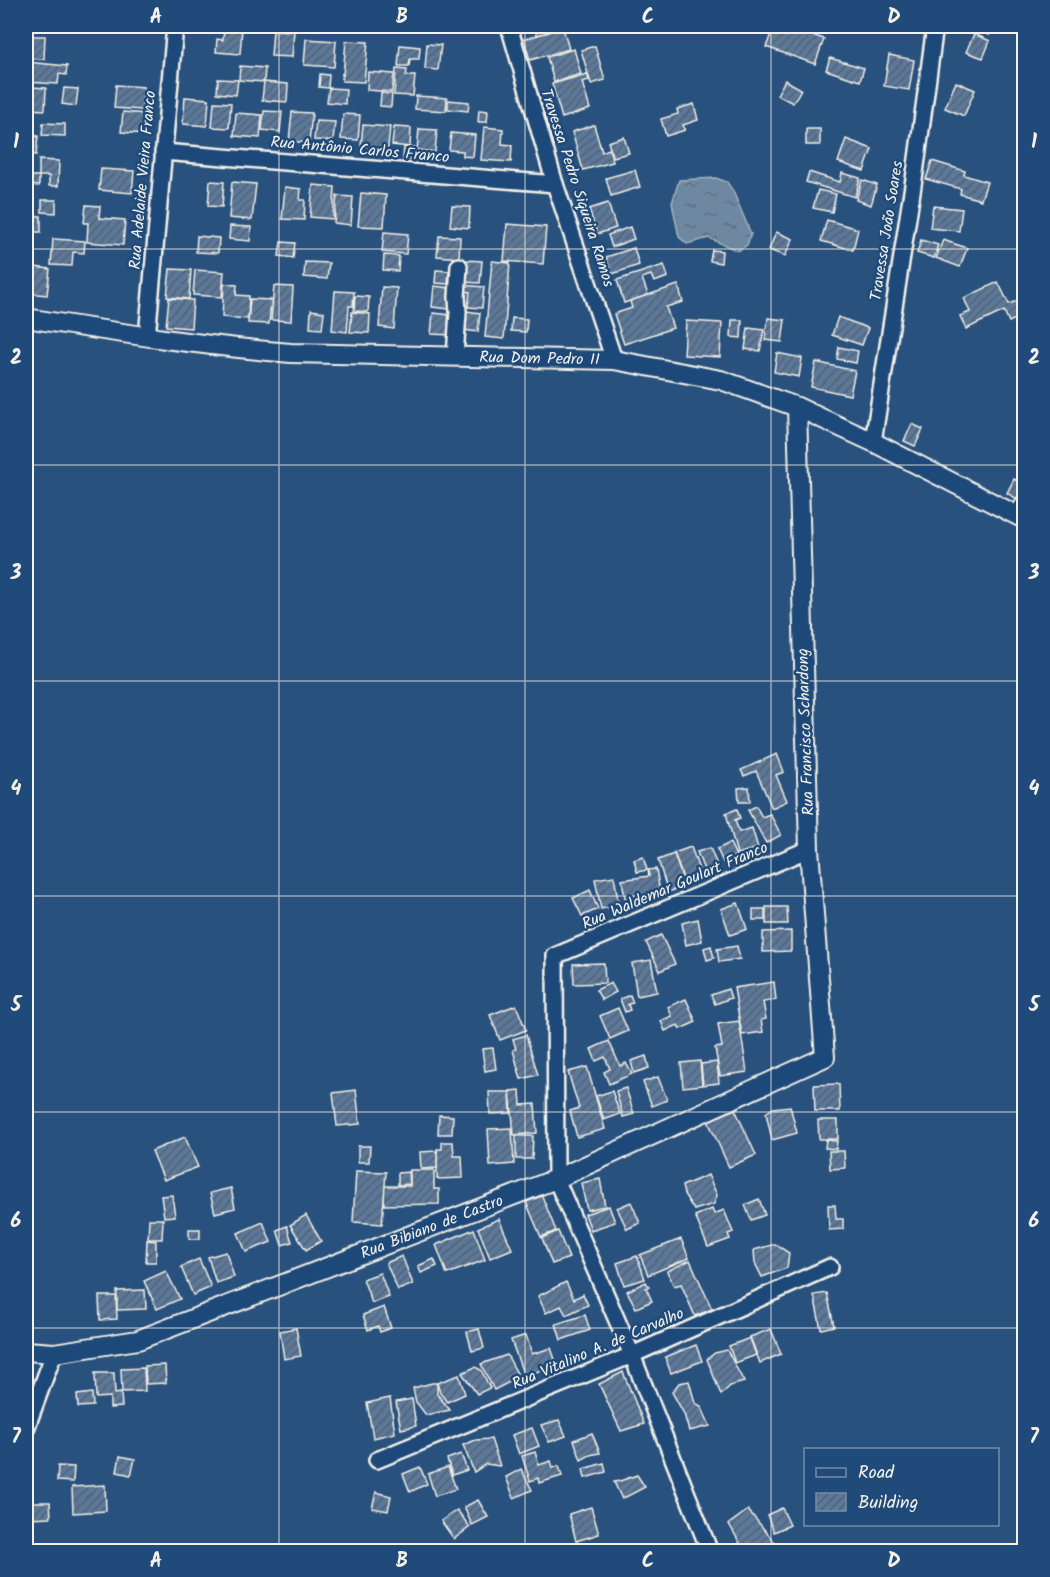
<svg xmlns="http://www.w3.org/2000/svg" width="1050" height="1577" font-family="Kalam,sans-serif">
<defs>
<pattern id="water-ripples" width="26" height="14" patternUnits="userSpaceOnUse" patternTransform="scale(1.5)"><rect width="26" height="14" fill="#6e88a2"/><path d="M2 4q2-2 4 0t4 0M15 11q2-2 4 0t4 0" fill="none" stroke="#5f6e7d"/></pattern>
<pattern id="building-hatch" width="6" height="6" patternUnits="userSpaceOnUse" patternTransform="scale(1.5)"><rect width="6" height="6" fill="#5b7899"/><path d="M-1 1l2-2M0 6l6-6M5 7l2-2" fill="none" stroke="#536274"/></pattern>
</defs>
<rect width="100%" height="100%" fill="#28517e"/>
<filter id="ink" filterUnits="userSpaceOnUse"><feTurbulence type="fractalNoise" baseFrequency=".0167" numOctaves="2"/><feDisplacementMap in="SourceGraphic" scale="12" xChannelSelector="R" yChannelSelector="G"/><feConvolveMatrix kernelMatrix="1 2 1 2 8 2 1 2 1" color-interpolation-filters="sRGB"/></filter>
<g filter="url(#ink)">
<!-- water -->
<polygon fill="url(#water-ripples)" stroke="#a4b2be" stroke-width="1.5" points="716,178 727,182 733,191 751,234 747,245 738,251 709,238 687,244 679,237 672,203 679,180"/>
<!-- building -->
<g fill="url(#building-hatch)" stroke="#f4f1e8" stroke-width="1.5">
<polygon points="534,26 551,26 553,31 537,35"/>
<polygon points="780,26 793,26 792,28 824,39 815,64 766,47 773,29 778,30"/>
<polygon points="972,26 994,26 989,35"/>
<polygon points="224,27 242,29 240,54 216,52 217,39 223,40"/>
<polygon points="563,28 569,49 530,60 524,39"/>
<polygon points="273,30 294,31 292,57 271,56"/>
<polygon points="974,34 990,41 983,58 966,52"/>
<polygon points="26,36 45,36 44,59 26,58"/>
<polygon points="306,39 336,41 334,67 304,65"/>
<polygon points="346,41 368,42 364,82 342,81 342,74 343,75"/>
<polygon points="427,44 441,45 438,70 425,69"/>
<polygon points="400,45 420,47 419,59 410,59 409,66 398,66"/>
<polygon points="595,46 605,80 591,84 581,50"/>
<polygon points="574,49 581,74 554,82 547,57"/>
<polygon points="889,55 914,60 909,90 884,86"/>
<polygon points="830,58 864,68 860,81 826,70"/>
<polygon points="26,62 67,66 66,75 59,74 58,84 26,82"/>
<polygon points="240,66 265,68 264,82 239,80"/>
<polygon points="396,69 407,70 406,76 415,76 413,96 394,95"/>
<polygon points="368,72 394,74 392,92 367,90"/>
<polygon points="320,74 329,75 328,88 319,87"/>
<polygon points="587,74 589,80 582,82 590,109 562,118 552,84"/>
<polygon points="218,79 238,80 236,95 217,93"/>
<polygon points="785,80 801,89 793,103 777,95"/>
<polygon points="264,82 288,84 287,102 262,100"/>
<polygon points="956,82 975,90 964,116 945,108"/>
<polygon points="116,85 144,87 142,110 114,108"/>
<polygon points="31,87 46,88 45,110 26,109 26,92 31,92"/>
<polygon points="64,88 78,89 76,106 62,104"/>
<polygon points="329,88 346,89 345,104 327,102"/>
<polygon points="381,93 392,94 391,107 380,106"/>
<polygon points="416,96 447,98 446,111 415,109"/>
<polygon points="185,97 209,99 207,126 183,124"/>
<polygon points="448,100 469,102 468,111 448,109"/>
<polygon points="214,102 231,103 229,128 212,127"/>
<polygon points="694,104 698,120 683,125 685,130 666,136 661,119 678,114 677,109"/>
<polygon points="479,110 488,111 487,122 478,122"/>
<polygon points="264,111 282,112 280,132 262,130"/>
<polygon points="123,112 145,114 143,134 121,132"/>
<polygon points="292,112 312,113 309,143 289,141"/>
<polygon points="236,113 262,115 260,138 234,136"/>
<polygon points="343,114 360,115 358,140 341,139"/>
<polygon points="316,121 335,122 333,141 314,140"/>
<polygon points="43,123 65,124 65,136 42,135"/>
<polygon points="363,125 390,127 387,156 377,155 377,147 361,146"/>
<polygon points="594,125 602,152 609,149 613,162 583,170 572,132"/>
<polygon points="394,127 411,128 410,147 392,145"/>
<polygon points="484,127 503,129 502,144 512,145 511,162 481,160"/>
<polygon points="419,129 437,130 435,152 417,150"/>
<rect x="806" y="129" width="14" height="16"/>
<polygon points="451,133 475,135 473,157 463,156 463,151 449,150"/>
<polygon points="26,135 38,136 36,155 26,154"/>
<polygon points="624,137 629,153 613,157 608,142"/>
<polygon points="846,139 872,149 864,171 838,162"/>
<polygon points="404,147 417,148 416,160 403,159"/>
<polygon points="39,160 59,161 58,186 49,186 49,176 39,176"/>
<polygon points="932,161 965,171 964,175 987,182 981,200 960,194 961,189 926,179"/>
<polygon points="101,169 134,171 132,193 99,190"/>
<polygon points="635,170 640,187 611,196 606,178"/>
<polygon points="809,172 840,182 842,173 860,178 855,197 806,182"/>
<polygon points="26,176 39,176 39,186 26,185"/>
<polygon points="862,180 877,185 871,205 856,200"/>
<polygon points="210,181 224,182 222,207 208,206"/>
<polygon points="232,182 256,184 252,220 229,218"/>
<polygon points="313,185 335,187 333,219 310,217"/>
<polygon points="26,187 32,187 31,212 26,212"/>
<polygon points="285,187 301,189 300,200 305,200 304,220 282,219"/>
<polygon points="818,190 836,194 832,212 813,208"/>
<polygon points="361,193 386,195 384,227 358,226"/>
<polygon points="337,196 353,197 351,225 334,223"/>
<polygon points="42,200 56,200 56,213 42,212"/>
<polygon points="608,203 616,228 597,234 589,209"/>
<polygon points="86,205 100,206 99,218 125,220 123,245 87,242 88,223 84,223"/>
<polygon points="452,206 470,207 469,228 450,226"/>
<polygon points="933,206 962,209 959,231 930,228"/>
<rect x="26" y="216" width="15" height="16"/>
<polygon points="827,220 858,229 853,250 821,241"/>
<polygon points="507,224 546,227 543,264 504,261"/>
<polygon points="230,226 251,227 250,241 229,239"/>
<polygon points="630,227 634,239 612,247 608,235"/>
<polygon points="384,232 408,234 406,254 382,252"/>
<polygon points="776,232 793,239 785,256 769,250"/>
<polygon points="197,236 219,238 218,253 196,252"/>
<polygon points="439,236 460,237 459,258 437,256"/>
<polygon points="53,239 85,241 84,253 73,252 72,266 51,265"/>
<polygon points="921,240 938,245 934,258 917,253"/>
<polygon points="943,240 967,248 960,267 936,258"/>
<polygon points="281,242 295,243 293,258 279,256"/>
<polygon points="634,248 639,265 612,274 606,257"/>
<polygon points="712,250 722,251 721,263 710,261"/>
<polygon points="384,255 399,256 398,271 383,270"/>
<polygon points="465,260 482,261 480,283 463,282"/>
<polygon points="492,261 510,263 504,339 485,337"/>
<polygon points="305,262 329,263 327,279 304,277"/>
<polygon points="664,265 668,277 654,282 651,275 642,278 648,295 624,303 617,280"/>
<polygon points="26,266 50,269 47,295 26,293"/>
<polygon points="170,269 191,270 189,299 167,297"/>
<polygon points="195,270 224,272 222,297 193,295"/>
<polygon points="436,270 449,271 448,284 435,283"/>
<polygon points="998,282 1009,304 1017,301 1024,315 1009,322 1004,311 966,329 960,316 970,312 964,298"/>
<polygon points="224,284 237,285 236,295 249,296 248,319 222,317"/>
<polygon points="460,285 484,287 482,308 468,307 470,292 460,291"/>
<polygon points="678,285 683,302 666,307 673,328 624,344 614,314 632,308 630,301"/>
<polygon points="274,286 293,287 291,321 271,320"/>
<polygon points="434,286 450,288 449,309 432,307"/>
<polygon points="382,287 397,288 394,329 379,327"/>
<polygon points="335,291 354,292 353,306 349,306 347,332 332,330"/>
<polygon points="355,296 369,297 368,312 354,311"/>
<polygon points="169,298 193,300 191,328 166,326"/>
<polygon points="250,299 271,300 269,324 248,323"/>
<polygon points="311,310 324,312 322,329 310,328"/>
<polygon points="466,311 480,313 478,332 464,330"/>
<polygon points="352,312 370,314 369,333 350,332"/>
<polygon points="433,313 452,315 451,335 431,334"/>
<polygon points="838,317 868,328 862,345 832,335"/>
<polygon points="512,318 527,319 526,332 511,331"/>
<polygon points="768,318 785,320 782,342 765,340"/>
<polygon points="732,320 742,320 741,338 731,337"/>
<polygon points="686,321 722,323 720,357 684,355"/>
<polygon points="748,328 764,330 760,351 745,349"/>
<polygon points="839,347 858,351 856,363 837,359"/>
<polygon points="777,353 802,358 799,377 774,372"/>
<polygon points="816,362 855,371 850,395 811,387"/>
<polygon points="912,424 923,429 915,446 904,441"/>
<polygon points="1014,479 1024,485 1024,503 1007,493"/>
<polygon points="777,754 784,772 776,775 787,801 772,808 756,771 744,776 741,770"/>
<polygon points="749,787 750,802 739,802 738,788"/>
<polygon points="756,806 762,817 770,814 781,835 766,843 748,810"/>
<polygon points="737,809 740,818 735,820 739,832 752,828 758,848 737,854 726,813"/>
<polygon points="730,843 736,856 723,862 717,849"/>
<polygon points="691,847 701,875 684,881 674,853"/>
<polygon points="710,848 717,865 704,870 697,852"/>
<polygon points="674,854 685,886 668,892 658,860"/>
<polygon points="643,857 647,870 637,872 634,860"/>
<polygon points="656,869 660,892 625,898 622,880 649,876 648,870"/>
<polygon points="614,876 619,906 601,909 595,879"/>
<polygon points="590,890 598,909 582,916 573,898"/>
<polygon points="738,903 747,929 730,935 721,909"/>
<polygon points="766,907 787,907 788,924 766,924"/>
<rect x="753" y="909" width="12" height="11"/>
<polygon points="698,919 702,941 686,945 682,923"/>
<polygon points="791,931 791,951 763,952 763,932"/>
<polygon points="661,935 675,964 660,971 646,942"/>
<polygon points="711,946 714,958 707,960 704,948"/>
<polygon points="737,946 740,959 719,962 717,949"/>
<polygon points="651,960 657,992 637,996 632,963"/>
<polygon points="604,963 605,983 574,984 573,964"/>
<polygon points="774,982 776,1000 763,1002 766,1019 761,1020 763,1032 742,1035 734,988"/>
<polygon points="611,983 616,992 602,1000 596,990"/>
<polygon points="728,989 731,998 715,1004 711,995"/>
<polygon points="630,995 633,1003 628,1004 630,1010 625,1012 620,999"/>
<polygon points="686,999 696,1022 680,1029 678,1025 665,1031 661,1021 672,1016 668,1007"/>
<polygon points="516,1005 526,1030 500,1040 490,1015"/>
<polygon points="618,1008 628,1031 610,1039 600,1016"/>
<polygon points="739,1021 747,1072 720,1076 715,1048 722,1047 718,1024"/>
<polygon points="526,1035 538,1075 521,1079 513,1050 516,1049 513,1039"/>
<polygon points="609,1041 620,1066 626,1063 632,1074 609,1084 604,1072 610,1069 605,1057 596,1061 591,1049"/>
<polygon points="493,1048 496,1069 485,1071 482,1049"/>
<polygon points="646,1056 649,1068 634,1073 631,1061"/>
<polygon points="700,1061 702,1085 683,1087 681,1063"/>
<polygon points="717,1062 719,1083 703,1085 701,1064"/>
<polygon points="587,1067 605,1129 577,1137 570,1111 579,1108 568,1072"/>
<polygon points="658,1077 667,1100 652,1106 643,1082"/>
<polygon points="839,1084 840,1111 815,1111 814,1085"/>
<polygon points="626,1088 634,1114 623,1117 616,1091"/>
<polygon points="356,1090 360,1124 337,1126 333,1093"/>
<polygon points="520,1090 521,1105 535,1104 537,1133 514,1135 510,1091"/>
<polygon points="612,1091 620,1114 604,1120 596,1096"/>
<polygon points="489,1092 510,1092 511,1113 490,1114"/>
<polygon points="790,1106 797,1133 772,1140 766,1113 773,1108"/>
<polygon points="735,1109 756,1155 729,1167 708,1121"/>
<polygon points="439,1115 453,1116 452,1134 438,1134"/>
<polygon points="818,1120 838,1120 838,1139 819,1139"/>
<polygon points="512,1128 514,1164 490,1166 488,1129"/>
<polygon points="516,1136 533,1136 532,1159 516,1159"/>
<polygon points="185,1137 198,1167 164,1180 152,1151"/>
<polygon points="826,1140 837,1141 836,1149 825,1148"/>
<polygon points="442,1142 453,1142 454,1156 462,1156 463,1178 437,1179 437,1149 442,1149"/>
<polygon points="358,1146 370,1146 369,1162 358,1162"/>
<polygon points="437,1151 437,1168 421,1169 420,1152"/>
<polygon points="829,1151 844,1151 845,1168 830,1169"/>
<polygon points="410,1170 434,1170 434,1189 439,1189 439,1204 384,1205 384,1186 410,1186"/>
<polygon points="356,1171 386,1172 382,1224 353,1222"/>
<polygon points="409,1172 410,1184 398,1185 398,1173"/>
<polygon points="708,1175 717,1195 714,1204 694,1210 684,1194 682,1186"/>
<polygon points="600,1179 605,1206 587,1210 581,1183"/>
<polygon points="231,1188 235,1208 215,1213 210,1193"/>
<polygon points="172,1195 175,1216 164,1217 161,1196"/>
<polygon points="542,1196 556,1231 541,1237 526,1202"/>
<polygon points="759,1199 765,1215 751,1220 745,1205"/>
<polygon points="631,1202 640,1223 627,1229 617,1208"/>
<polygon points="828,1205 835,1205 836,1219 843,1219 843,1229 829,1230"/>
<polygon points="609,1206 615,1222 591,1230 585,1214"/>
<polygon points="712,1209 714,1214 724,1210 733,1232 728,1234 730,1239 708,1247 695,1216"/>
<polygon points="306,1215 321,1241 306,1250 290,1225"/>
<polygon points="149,1219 163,1219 162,1239 148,1239"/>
<polygon points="499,1219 512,1249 490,1258 478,1228"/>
<polygon points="263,1222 271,1242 246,1252 238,1233"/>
<polygon points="287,1226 292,1242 282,1245 277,1230"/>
<rect x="189" y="1229" width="11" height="10"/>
<polygon points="474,1229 485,1260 447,1274 436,1245"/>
<polygon points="558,1231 569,1258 552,1264 542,1238"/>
<polygon points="681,1239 689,1258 648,1275 640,1255"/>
<polygon points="147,1240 156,1241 156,1262 146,1262"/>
<polygon points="775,1244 789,1253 787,1268 762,1277 755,1263 754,1250"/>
<polygon points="226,1252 234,1277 216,1283 208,1257"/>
<polygon points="402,1256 413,1284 398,1290 386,1263"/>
<polygon points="637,1256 645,1279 624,1285 617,1263"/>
<polygon points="199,1259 211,1287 193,1295 181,1267"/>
<polygon points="434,1259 437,1266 421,1273 418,1266"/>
<polygon points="690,1260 712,1309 695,1316 681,1284 674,1286 667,1271"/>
<polygon points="166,1271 180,1299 157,1309 144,1281"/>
<polygon points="380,1273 389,1297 372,1303 363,1279"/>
<polygon points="566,1282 574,1299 583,1294 588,1305 566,1315 561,1306 546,1313 538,1296"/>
<polygon points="646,1282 649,1287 646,1288 652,1301 636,1308 627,1291"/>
<polygon points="145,1290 146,1309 117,1310 117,1291"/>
<polygon points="827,1293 834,1326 821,1329 814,1295"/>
<polygon points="99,1296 116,1296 117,1319 100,1320"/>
<polygon points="384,1307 391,1328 380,1332 378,1326 368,1330 363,1315"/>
<polygon points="585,1315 590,1330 561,1340 556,1324"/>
<polygon points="296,1328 301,1356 284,1359 280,1331"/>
<polygon points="479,1329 484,1348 472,1351 467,1332"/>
<polygon points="771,1329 781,1354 760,1363 750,1337"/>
<polygon points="526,1335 532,1354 551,1348 557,1365 524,1376 511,1340"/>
<polygon points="750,1338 756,1355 735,1363 729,1346"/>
<polygon points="696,1345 702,1361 671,1373 665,1357"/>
<polygon points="727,1350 744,1382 730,1386 721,1395 707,1359 715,1353"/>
<polygon points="507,1355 519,1377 494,1390 481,1364"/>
<polygon points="165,1365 166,1383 146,1384 145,1366"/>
<polygon points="475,1367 481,1370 490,1388 477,1394 462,1373"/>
<polygon points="144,1368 145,1391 122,1392 121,1369"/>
<polygon points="623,1372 644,1424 621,1431 599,1384"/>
<polygon points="95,1373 114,1373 115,1394 121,1393 122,1407 110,1408 110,1397 96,1398"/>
<polygon points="459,1375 465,1394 447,1402 440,1393 437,1383"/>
<polygon points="689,1381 695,1403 701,1406 710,1426 689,1431 684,1414 672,1392 679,1383"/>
<polygon points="432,1383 437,1383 437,1394 450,1410 426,1415 416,1402 413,1388"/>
<polygon points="92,1393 93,1406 78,1407 77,1395"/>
<polygon points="390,1398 395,1433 373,1438 367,1403"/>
<polygon points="412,1399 416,1426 401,1429 396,1402"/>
<polygon points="559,1420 566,1436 549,1442 541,1425"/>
<polygon points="532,1428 539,1446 519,1454 512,1435"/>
<polygon points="592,1433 600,1453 590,1455 581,1460 574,1440"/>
<polygon points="491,1439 500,1466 486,1464 474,1472 463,1445 476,1440"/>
<polygon points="535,1452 539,1465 551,1461 553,1468 559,1466 562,1476 539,1483 538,1478 530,1481 522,1456"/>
<polygon points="461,1454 467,1470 452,1475 447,1459"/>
<polygon points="120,1456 135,1459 131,1475 117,1472"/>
<polygon points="604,1463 606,1472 585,1478 583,1469"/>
<polygon points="58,1466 74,1467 73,1482 57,1481"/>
<polygon points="420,1467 427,1484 410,1492 403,1474"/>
<polygon points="448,1467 456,1489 435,1496 428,1474"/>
<polygon points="521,1469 532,1490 514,1498 506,1477"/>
<polygon points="637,1475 645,1487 622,1499 614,1482 620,1481"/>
<polygon points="105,1485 106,1511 73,1513 72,1487"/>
<polygon points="376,1492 391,1496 388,1511 372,1508"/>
<polygon points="478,1500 488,1517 472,1525 464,1507"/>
<polygon points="27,1502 50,1502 51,1517 27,1518"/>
<polygon points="591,1507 599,1534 576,1541 569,1514"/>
<polygon points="782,1508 790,1525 774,1532 767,1515"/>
<polygon points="457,1510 470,1527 454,1539 441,1521"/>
<polygon points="748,1510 783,1552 745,1552 729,1524"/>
</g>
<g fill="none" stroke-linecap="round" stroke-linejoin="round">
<defs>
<polyline id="service" points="1014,513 1024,496"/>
<g id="minor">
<polyline points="509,26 555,184 614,360"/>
<polyline points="163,152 555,184"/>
<polyline points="147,337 175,26"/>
<polyline points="455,357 458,312 457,297 459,266"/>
<polyline points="873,442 916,166 935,26"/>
<polyline points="26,1429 54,1353"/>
<polyline points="377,1460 632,1355 830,1267"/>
<polyline points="710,1552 632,1355 556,1179 555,956 809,849"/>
</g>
<g id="tertiary">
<path id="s1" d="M26,318C114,332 202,346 291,353L614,360L721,380L797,407L873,442L1024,519"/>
<path id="s2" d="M26,1351L54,1353L138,1340L556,1179L825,1057L809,849L797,407"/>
</g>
</defs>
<!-- service casing -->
<use href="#service" stroke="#f4f1e8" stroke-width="12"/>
<!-- minor casing -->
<use href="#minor" stroke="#f4f1e8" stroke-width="20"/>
<!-- tertiary casing -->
<use href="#tertiary" stroke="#f4f1e8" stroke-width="22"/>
<!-- service -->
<use href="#service" stroke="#1f4a7a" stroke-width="8"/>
<!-- minor -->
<use href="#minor" stroke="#1f4a7a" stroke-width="15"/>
<!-- tertiary -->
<use href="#tertiary" stroke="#1f4a7a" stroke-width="18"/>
</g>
</g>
<!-- grid -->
<path fill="none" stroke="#f4f1e8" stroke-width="1.5" stroke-opacity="0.55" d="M279,26V1552M525,26V1552M771,26V1552M26,249H1024M26,465H1024M26,681H1024M26,896H1024M26,1112H1024M26,1328H1024"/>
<g text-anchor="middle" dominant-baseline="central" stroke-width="5" stroke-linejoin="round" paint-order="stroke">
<!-- street labels -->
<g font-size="16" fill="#f4f1e8" stroke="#1f4a7a">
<text transform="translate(360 150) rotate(5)">Rua Antônio Carlos Franco</text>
<text transform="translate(143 180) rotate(-85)">Rua Adelaide Vieira Franco</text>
<text transform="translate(577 188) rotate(72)">Travessa Pedro Siqueira Ramos</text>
<text transform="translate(887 231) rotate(-81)">Travessa João Soares</text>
<text stroke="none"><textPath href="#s1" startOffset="516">Rua Dom Pedro II</textPath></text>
<text transform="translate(806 732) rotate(-92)">Rua Francisco Schardong</text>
<text transform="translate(675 886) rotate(-23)">Rua Waldemar Goulart Franco</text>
<text stroke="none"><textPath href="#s2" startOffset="428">Rua Bibiano de Castro</textPath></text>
<text transform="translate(598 1349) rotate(-23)">Rua Vitalino A. de Carvalho</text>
</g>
</g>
<!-- margin -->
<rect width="1050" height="1577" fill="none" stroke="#1f4a7a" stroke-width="66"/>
<!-- legend -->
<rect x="804" y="1448" width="195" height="78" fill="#1f4a7a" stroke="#748da6" stroke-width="1.5"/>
<rect x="816" y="1468" width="30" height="9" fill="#1f4a7a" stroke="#748da6" stroke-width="1.5"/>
<text x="858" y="1478" font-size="18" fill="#f4f1e8">Road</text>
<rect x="816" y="1493" width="30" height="18" fill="url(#building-hatch)" stroke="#748da6" stroke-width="1.5"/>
<text x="858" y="1508" font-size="18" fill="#f4f1e8">Building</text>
<rect x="33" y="33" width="984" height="1511" fill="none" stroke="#f4f1e8" stroke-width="2"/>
<g font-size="20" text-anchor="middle" font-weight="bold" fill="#f4f1e8">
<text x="156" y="23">A</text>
<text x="402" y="23">B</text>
<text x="648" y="23">C</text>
<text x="894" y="23">D</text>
<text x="16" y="148">1</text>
<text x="1034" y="148">1</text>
<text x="16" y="364">2</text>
<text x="1034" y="364">2</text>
<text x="16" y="579">3</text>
<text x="1034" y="579">3</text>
<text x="16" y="795">4</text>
<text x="1034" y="795">4</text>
<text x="16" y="1011">5</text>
<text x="1034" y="1011">5</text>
<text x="16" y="1227">6</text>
<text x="1034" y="1227">6</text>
<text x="16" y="1443">7</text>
<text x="1034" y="1443">7</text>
<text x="156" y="1567">A</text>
<text x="402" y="1567">B</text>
<text x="648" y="1567">C</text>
<text x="894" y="1567">D</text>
</g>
</svg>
